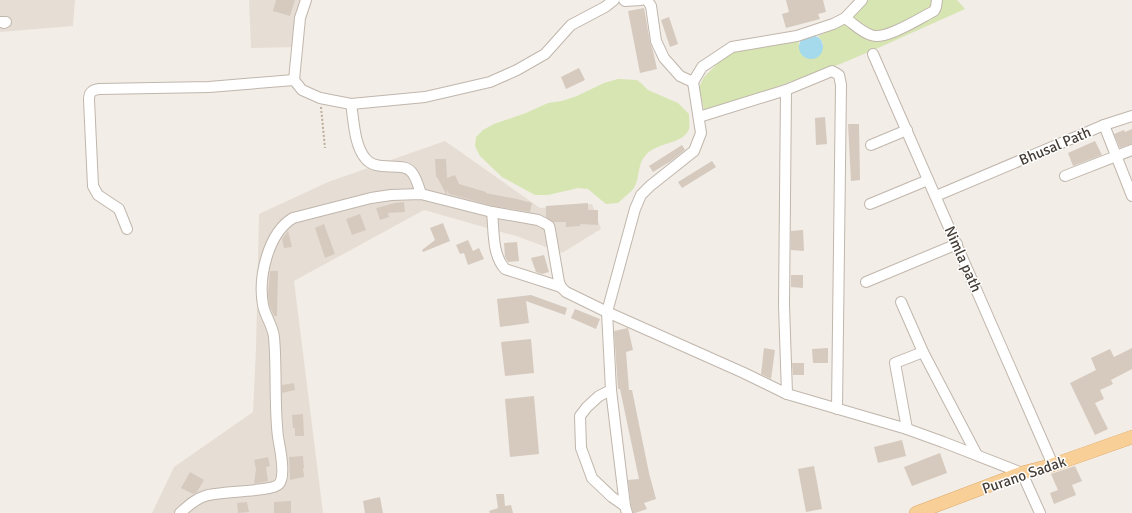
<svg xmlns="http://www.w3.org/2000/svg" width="1132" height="513" font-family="Signika,sans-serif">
<rect width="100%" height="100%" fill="#f2ede6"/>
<!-- residential -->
<g fill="#e6ded5">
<polygon points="0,0 75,0 73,26 0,32"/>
<polygon points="249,0 307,0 296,47 251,48"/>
<polygon points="445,141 540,208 592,204 601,229 562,253 519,237 424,210 294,281 323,513 152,513 174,467 253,412 256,348 259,214 328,182"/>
</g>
<!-- green -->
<g fill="#d6e5b1">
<polygon points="865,0 957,0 965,9 878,48 840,64 795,80 742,100 704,110 699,87 704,77 723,58 739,50 800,40 798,44 823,47 823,43 818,36 832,29"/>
<path d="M618,79L637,80L642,84L648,90L678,103L689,114C689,118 690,125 689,129C683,145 655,142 645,156C637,165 640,178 634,188C630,193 623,198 618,203L606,204L588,189L578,188L548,195H535L502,177L480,156L475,146L476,137L483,130L494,124L526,113L548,103L562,101L577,96L604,83Z"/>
</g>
<!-- water -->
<circle fill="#a5daed" cx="811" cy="47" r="12"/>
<!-- building -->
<g fill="#d6cabf">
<polygon points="276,0 295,0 290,16 273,11"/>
<polygon points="786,0 823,0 826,12 818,14 820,19 786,28 782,14 789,12"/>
<polygon points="644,8 650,42 653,51 657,69 640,73 628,11"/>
<polygon points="669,17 678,44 670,47 661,20"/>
<polygon points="579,68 585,80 566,89 561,77"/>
<polygon points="825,117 827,144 816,145 815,118"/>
<polygon points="848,124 859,124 860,180 851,181"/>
<polygon points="1132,129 1132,144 1120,148 1114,134 1124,130 1125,132"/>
<polygon points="1095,141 1102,155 1073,166 1068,153"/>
<polygon points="682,145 685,150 671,161 653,172 649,166"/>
<polygon points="435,159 446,159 447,178 455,175 459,184 486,192 486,193 517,199 532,203 530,212 493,206 449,194 447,190 447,194 446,194 437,177 436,177"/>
<polygon points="712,161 716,167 682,188 678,182"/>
<polygon points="404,202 405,212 388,213 389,217 380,220 376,208 395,203"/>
<polygon points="588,203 588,210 598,210 598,225 580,224 580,226 566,227 566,222 554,222 546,217 546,206"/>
<polygon points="360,214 366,230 352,235 346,219"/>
<polygon points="443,223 450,241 423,252 422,250 435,240 430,228"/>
<polygon points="324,224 335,254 325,258 315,228"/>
<polygon points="803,230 804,251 791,250 791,231"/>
<polygon points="288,231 292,247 284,248 282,239"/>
<polygon points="468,240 473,251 479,248 484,259 468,265 464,253 460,254 456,245"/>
<polygon points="517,242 519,261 508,262 505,257 504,243"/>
<polygon points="544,255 549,272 542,274 536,272 531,258"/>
<polygon points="270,271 278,271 277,316 274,316 269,304 268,294"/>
<polygon points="791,275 803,275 803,288 791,287"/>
<polygon points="531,295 567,308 565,315 526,301 529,323 500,327 497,299"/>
<polygon points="575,309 600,319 596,329 571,318"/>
<polygon points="628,328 633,350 626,352 629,390 632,390 649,473 656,499 644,503 647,509 635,513 633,513 631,505 628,480 639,479 620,389 618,389 614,331"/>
<polygon points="531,339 534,373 505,376 501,342"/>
<polygon points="764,348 775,350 771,379 761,374"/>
<polygon points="828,348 828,363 813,363 812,349"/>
<polygon points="1132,348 1132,369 1111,380 1113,384 1100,390 1104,399 1095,403 1108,429 1095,435 1070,383 1096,370 1091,358 1110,349 1114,357"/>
<polygon points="792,363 804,363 804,375 793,375"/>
<polygon points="294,383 295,390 282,393 282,385"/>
<polygon points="534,396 539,454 510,457 505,399"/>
<polygon points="303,414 304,436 295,436 295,428 293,428 292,415"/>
<polygon points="902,440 906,456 878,463 874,447"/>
<polygon points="940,453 947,473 912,486 904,467"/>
<polygon points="303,456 304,468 303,468 304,477 290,480 289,457"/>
<polygon points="268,457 270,466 266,467 268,481 254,484 256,469 254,460"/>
<polygon points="814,466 822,509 806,512 798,469"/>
<polygon points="1075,466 1082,481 1072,485 1076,495 1054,504 1050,493 1058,490 1051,474"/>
<polygon points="190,472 204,480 197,492 193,494 181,488"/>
<polygon points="496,494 504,494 505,506 511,505 513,513 490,513 489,511 498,508"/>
<polygon points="380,497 383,513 365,513 363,501"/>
<polygon points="291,501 291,513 274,513 274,502"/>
<polygon points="247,502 249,512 238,513 237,503"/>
</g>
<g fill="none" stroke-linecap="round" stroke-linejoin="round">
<defs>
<g id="minor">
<path d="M306,0L300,18L294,80L302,90L320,98L351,104C354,121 354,144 365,158C377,174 404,159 413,174C417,180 419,188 421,194"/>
<polyline points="624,0 625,1 641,0"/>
<polyline points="647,0 651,6 656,41 664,58 680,76 693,82"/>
<path d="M845,18C853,23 861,32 871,35C885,41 920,18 934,11L936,7L937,0"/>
<polyline points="0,22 6,22 4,23"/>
<polyline points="873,54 1053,465"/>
<polyline points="786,90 784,305 787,394"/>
<polyline points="351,104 425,97 490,82 517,70 545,54 571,25 605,7 614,0"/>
<polyline points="699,117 786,90 832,71 839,75 841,85 837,409"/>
<polyline points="1104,125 1132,116"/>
<polyline points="871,145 907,130"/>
<polyline points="1065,176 1132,150"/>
<polyline points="936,196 1104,125 1132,196"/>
<polyline points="870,204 928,180"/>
<path d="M492,212C494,230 492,255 505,269L561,287"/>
<path d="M127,229L119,209L98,195L93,186L89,100C89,93 91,90 99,89L209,87L294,80"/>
<polyline points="866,282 957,244"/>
<polyline points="901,302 923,352 977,455"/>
<polyline points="611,390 599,396 587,407 580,416 581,448 592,478 612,497 625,506"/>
<polyline points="907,429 895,363 923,352"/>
<path d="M180,513C188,506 195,499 205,496C219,491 272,492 279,484C286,476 280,448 278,437C274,404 277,370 274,337C273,326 265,316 263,305C258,277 268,233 293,218L371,198L391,195L421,194L492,212L538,220L544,223L549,226L550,230L559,282L561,287L566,292L607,312L744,373L787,394L907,429L943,442L1022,473L1040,513"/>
<polyline points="627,513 625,506 611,390 607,312 635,209 641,195 650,186 694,151 701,133 693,82 702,67 732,47 797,36 833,24 845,18 862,0"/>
</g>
<polyline id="major" points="916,513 1022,473 1053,465 1132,437"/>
</defs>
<!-- minor casing -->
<use href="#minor" stroke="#c0b6ac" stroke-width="12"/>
<!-- major casing -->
<use href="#major" stroke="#dea969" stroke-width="14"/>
<!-- path -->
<polyline stroke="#bead9b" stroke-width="2" stroke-dasharray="2 2" stroke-linecap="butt" points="321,107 325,148"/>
<!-- minor -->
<use href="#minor" stroke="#fff" stroke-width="10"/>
<!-- major -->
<use href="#major" stroke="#f9cf98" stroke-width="13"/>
</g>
<g text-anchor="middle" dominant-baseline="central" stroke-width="3" stroke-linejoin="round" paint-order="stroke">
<!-- street labels -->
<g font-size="15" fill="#453d36" stroke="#fff">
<text transform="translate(1055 146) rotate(-23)">Bhusal Path</text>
<text transform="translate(963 259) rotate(66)">Nimla path</text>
<text transform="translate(1024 475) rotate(-19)">Purano Sadak</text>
</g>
</g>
</svg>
